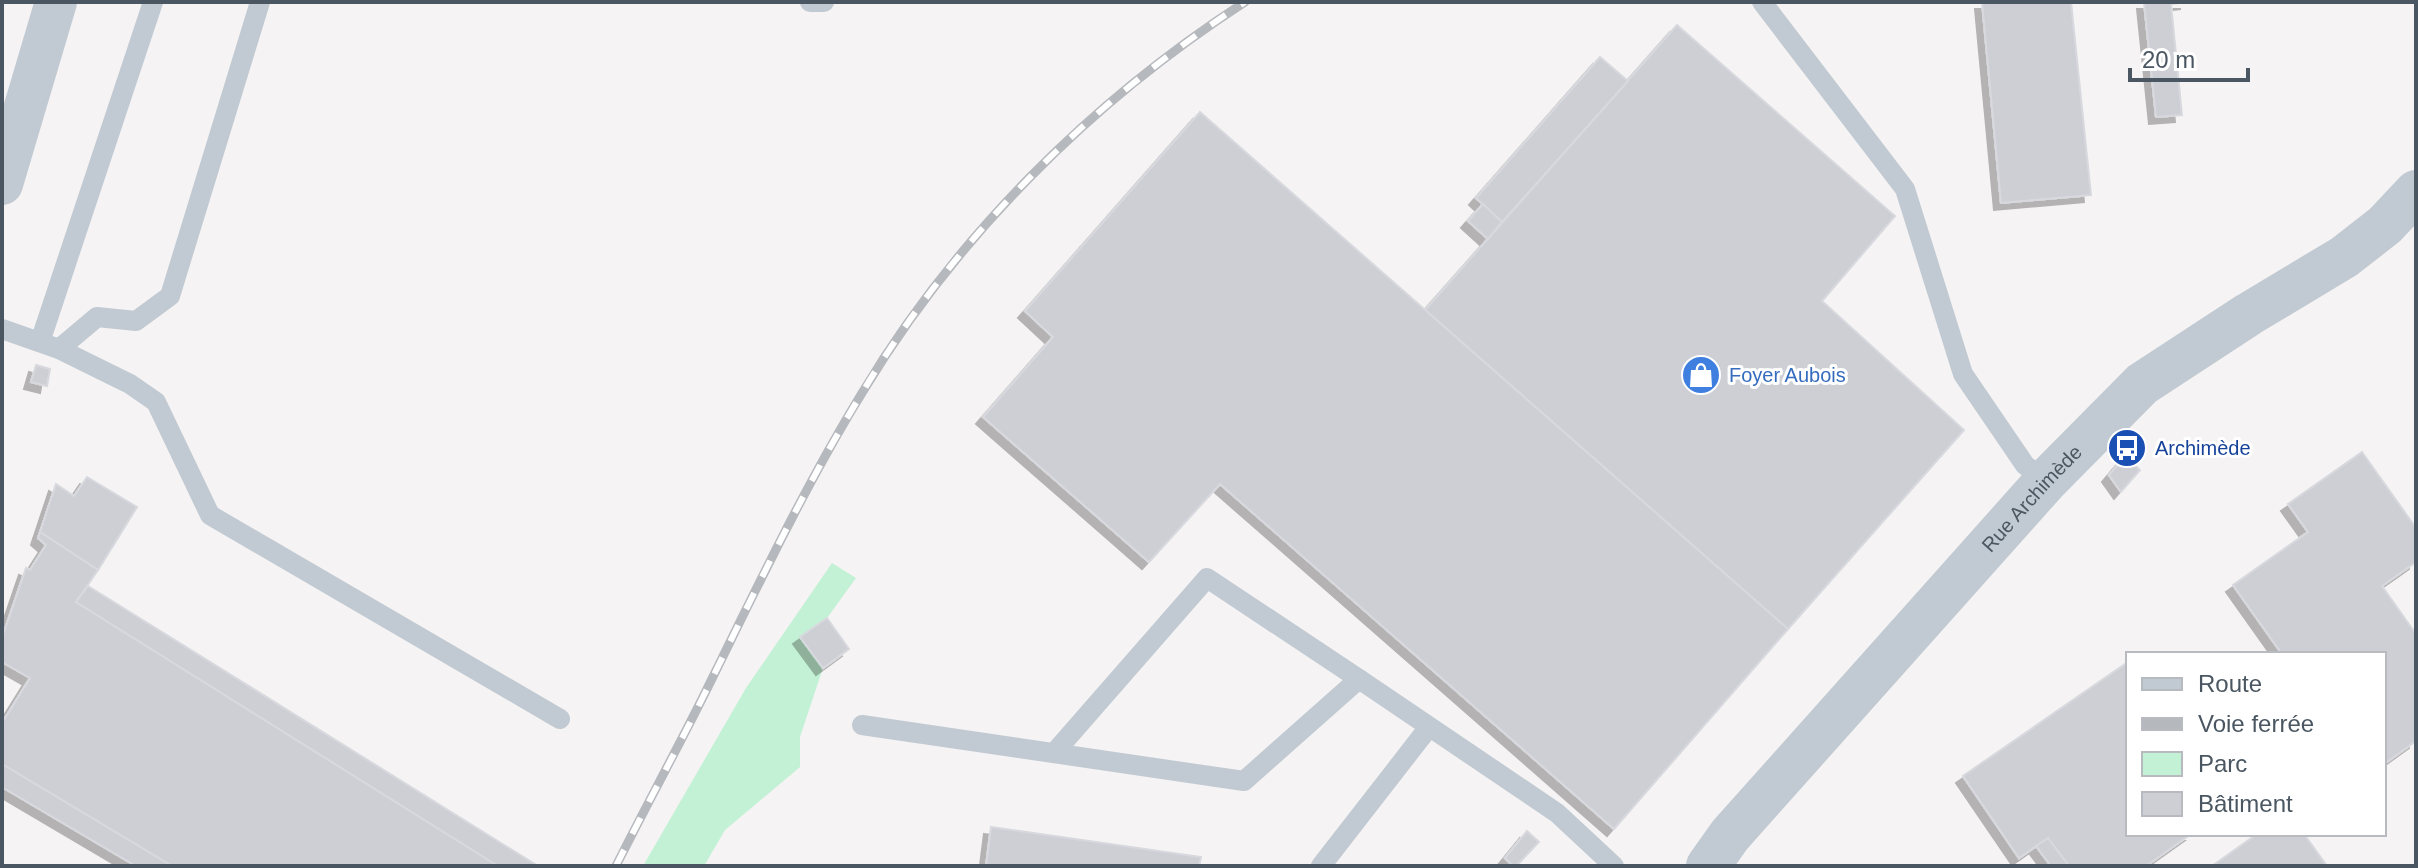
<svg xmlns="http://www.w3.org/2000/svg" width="2418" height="868" font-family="Arial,sans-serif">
<defs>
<filter id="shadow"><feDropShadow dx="-7" dy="7" stdDeviation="0" flood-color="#0004"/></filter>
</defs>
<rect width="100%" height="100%" fill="#f5f3f3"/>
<!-- green -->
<polygon fill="#c3f1d5" points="832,563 856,578 827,618 801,637 823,668 800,737 800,767 725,830 704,866 643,866 746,688"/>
<!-- building -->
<g fill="#cdcfd5" stroke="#d7d9de" stroke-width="2" filter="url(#shadow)">
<polygon points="1982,2 2071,2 2091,195 2001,203"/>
<polygon points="2144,2 2188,2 2171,4 2182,115 2156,117"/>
<polygon points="1677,25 1895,216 1822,301 1964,430 1788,629 1425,310"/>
<polygon points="1600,57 1628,81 1502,222 1476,198"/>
<polygon points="1200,112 1788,629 1614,829 1220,484 1149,562 983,417 1053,337 1025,311"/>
<polygon points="1483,204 1502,222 1488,239 1468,221"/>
<polygon points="36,365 50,369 47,386 31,382"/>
<polygon points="2362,452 2416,528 2416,562 2382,586 2416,634 2416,741 2384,764 2384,654 2282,654 2233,585 2308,532 2288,504"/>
<polygon points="2125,456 2140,470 2121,492 2109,475"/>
<polygon points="87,477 137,507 98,570 40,532 56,484 74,496"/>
<polygon points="40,532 98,570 76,602 498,866 172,866 2,764 2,723 30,678 2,662 2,638 26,568 30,570 46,545 38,538"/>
<polygon points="88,586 538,866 498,866 76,602"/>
<polygon points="827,618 849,649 823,668 800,637"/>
<polygon points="2128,662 2128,834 2191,834 2146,866 2069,866 2048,838 2019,858 1963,776"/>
<polygon points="2,764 172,866 136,866 2,787"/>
<polygon points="991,827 1201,857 1199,866 986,866"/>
<polygon points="1527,831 1539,842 1516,866 1513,866 1505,858"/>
<polygon points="2257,834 2304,834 2327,866 2212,866"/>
<polygon points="2048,838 2069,866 2051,866 2036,846"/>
</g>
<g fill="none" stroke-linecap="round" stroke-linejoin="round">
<!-- service -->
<g stroke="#c1cad2" stroke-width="20">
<polyline points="810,2 824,2"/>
<polyline points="1762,2 1905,189 1963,374 2025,465 2046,481"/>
<polyline points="2,329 59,349 130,384 156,402 210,515 560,719"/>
<polyline points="40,342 153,2"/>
<polyline points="59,349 97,317 136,321 170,296 260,2"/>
<polyline points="862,725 1244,781 1359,679 1557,813 1614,866"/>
<polyline points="1054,753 1207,578 1359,679"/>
<polyline points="1321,866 1429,727"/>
</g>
<!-- minor -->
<polyline stroke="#c1cad2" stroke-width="42" points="2,184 56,2"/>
<!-- tertiary -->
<path stroke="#c1cad2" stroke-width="44" id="s1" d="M1708,866L1730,835L2046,481L2142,384L2249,314L2344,257L2385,225L2416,192"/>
<defs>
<path id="rail" d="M616,866C644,810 674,755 702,699C753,596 802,491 862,393C956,236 1092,101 1245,2"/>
</defs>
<!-- rail casing -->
<use href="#rail" stroke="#b5b8bd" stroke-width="9"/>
<!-- rail -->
<use href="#rail" stroke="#fff" stroke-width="6" stroke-dasharray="18" stroke-linecap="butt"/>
</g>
<!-- icons -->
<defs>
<symbol id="shop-disc" viewBox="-11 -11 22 22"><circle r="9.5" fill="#3f7fe0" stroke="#fff"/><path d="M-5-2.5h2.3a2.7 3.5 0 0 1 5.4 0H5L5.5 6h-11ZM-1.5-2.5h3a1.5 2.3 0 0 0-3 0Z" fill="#fff"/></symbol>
<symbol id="bus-disc" viewBox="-11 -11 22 22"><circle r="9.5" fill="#1a4fb4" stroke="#fff"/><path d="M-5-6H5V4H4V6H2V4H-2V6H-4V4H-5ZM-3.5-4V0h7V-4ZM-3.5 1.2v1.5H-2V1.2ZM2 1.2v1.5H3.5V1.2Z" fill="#fff"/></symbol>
</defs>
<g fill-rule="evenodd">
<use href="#shop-disc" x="1679" y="353" width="44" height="44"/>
<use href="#bus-disc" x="2105" y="426" width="44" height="44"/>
</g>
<g text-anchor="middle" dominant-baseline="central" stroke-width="6" stroke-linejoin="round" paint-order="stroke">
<!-- shop labels -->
<g font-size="20" fill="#366cbe" stroke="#fff" text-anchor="start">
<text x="1729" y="375">Foyer Aubois</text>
</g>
<!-- transit labels -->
<g font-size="20" fill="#164399" stroke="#fff" text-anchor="start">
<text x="2155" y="448">Archimède</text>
</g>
<!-- street labels -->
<g font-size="20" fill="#4a5661" stroke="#fff">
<text stroke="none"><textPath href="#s1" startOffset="490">Rue Archimède</textPath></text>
</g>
</g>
<!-- border -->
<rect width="2418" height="868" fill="none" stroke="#4a5661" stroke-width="8"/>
<!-- legend -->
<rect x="2126" y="652" width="260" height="184" fill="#ffffff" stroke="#b7bbc0" stroke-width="2"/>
<rect x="2142" y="678" width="40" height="12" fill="#c1cad2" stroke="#b7bbc0" stroke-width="2"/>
<text x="2198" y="692" font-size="24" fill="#4a5661">Route</text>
<rect x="2142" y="718" width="40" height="12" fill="#b5b8bd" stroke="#b7bbc0" stroke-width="2"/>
<text x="2198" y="732" font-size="24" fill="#4a5661">Voie ferrée</text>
<rect x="2142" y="752" width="40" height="24" fill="#c3f1d5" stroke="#b7bbc0" stroke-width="2"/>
<text x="2198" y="772" font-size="24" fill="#4a5661">Parc</text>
<rect x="2142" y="792" width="40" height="24" fill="#cdcfd5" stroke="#b7bbc0" stroke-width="2"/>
<text x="2198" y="812" font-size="24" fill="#4a5661">Bâtiment</text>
<!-- scale -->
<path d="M2130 68v12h118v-12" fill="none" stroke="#4a5661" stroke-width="4"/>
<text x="2142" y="68" font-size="24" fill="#4a5661" stroke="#ffffff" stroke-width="6" paint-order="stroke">20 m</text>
</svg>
